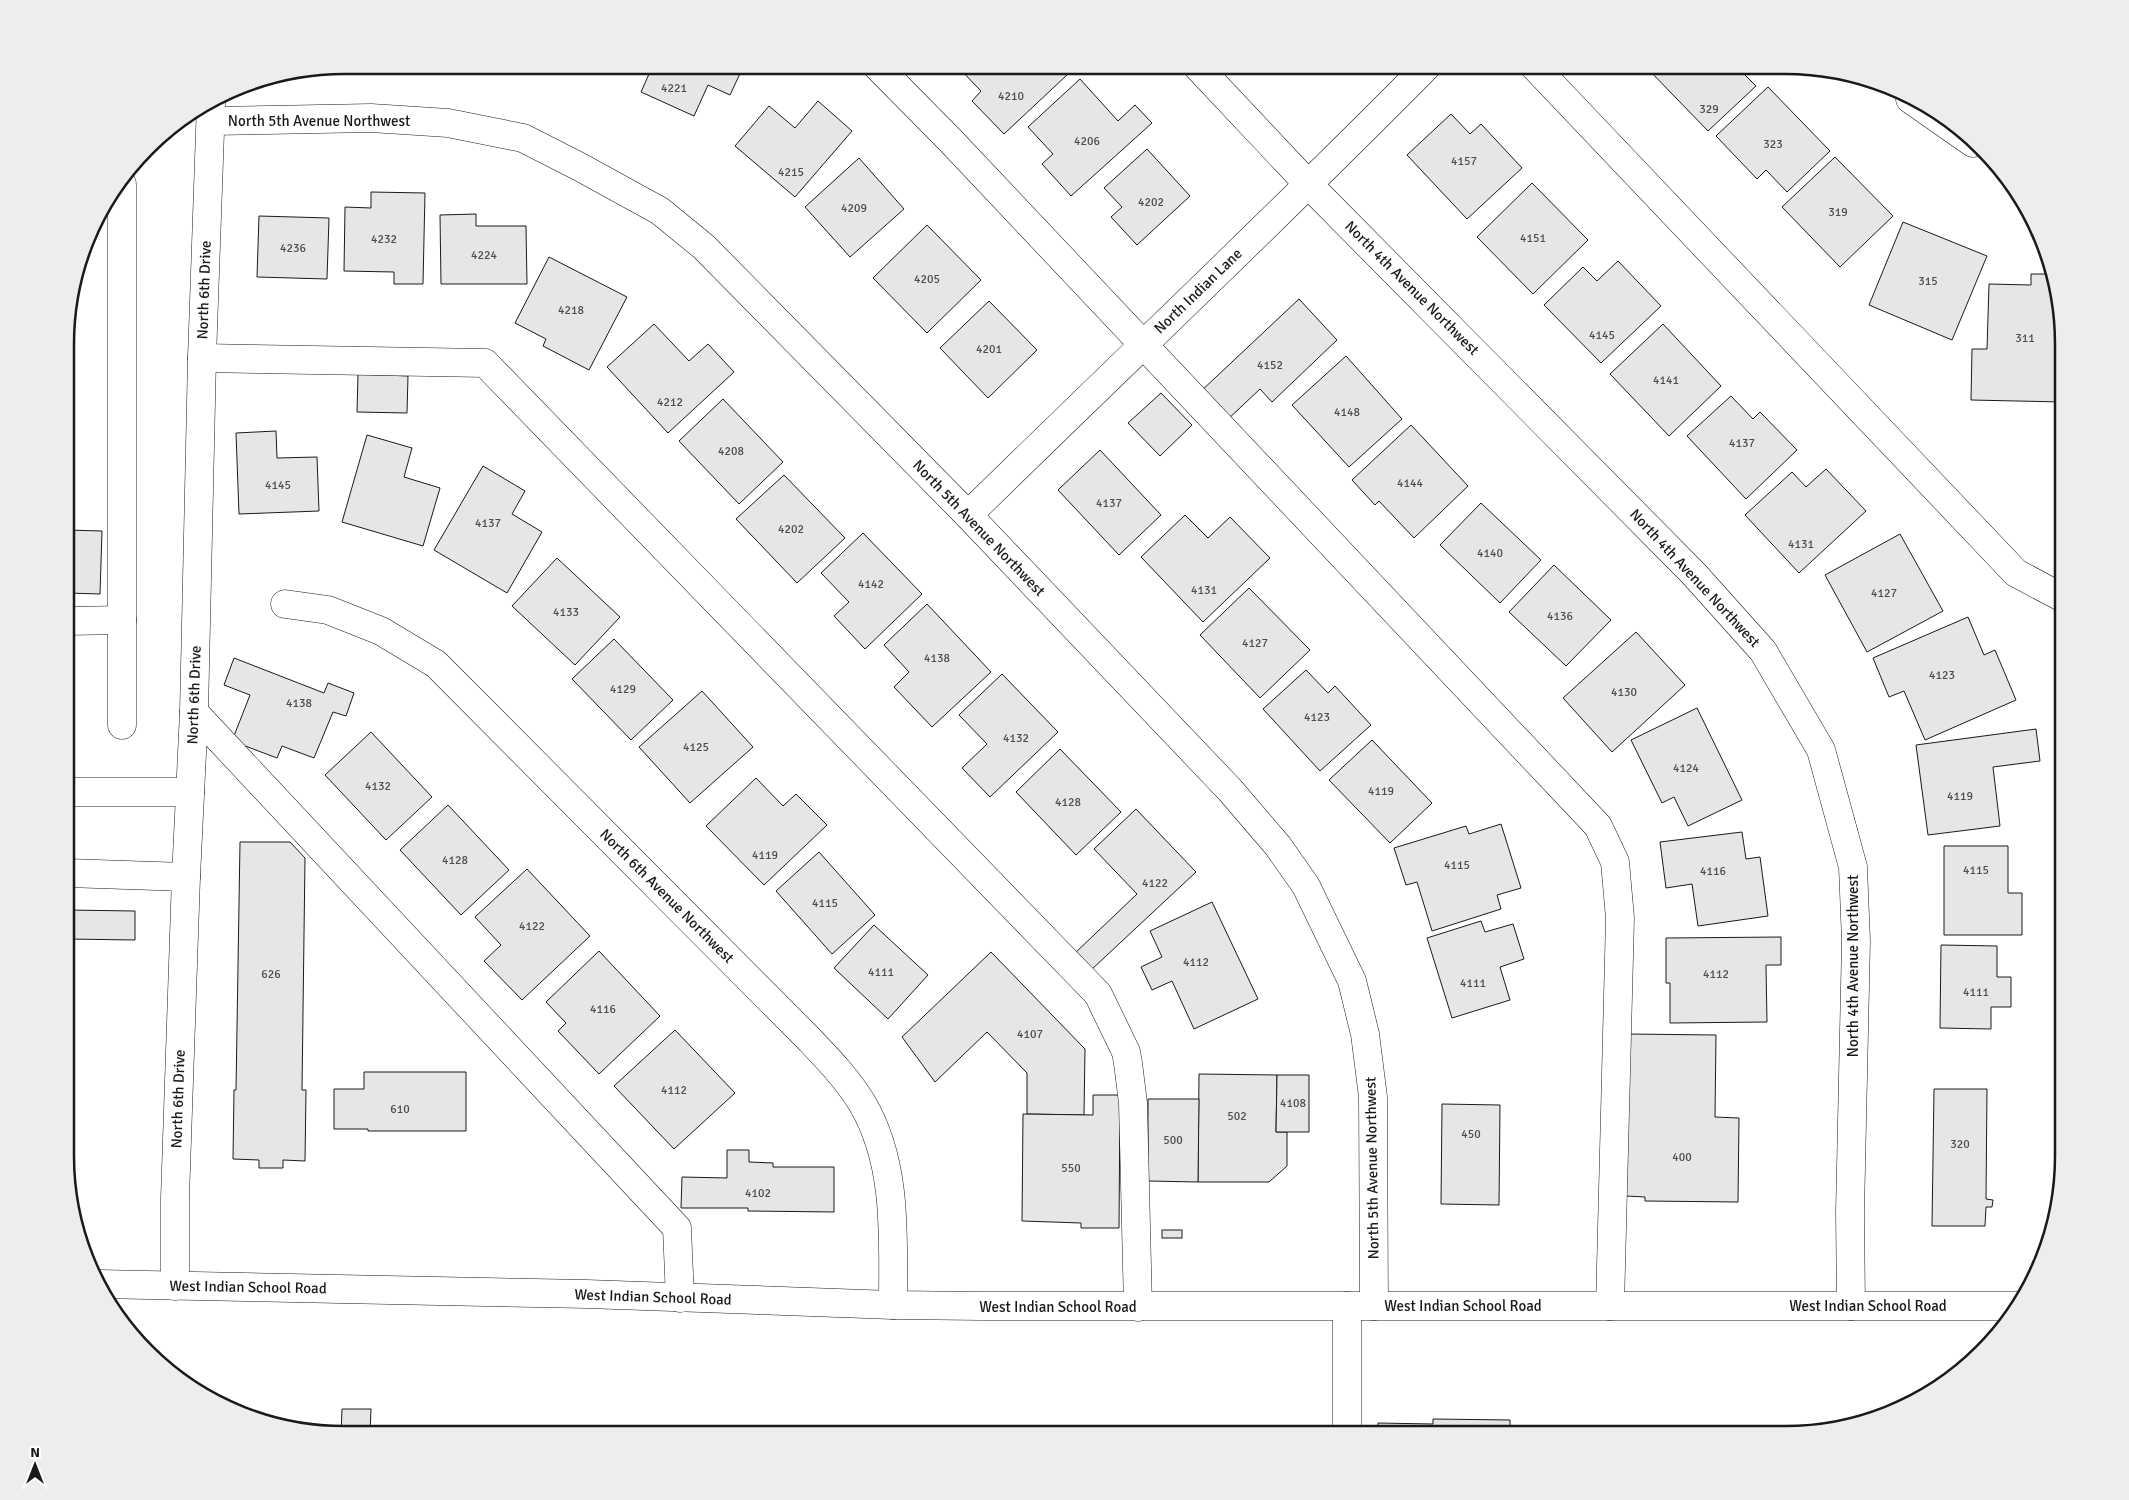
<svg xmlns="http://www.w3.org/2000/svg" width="2129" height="1500" font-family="Signika,sans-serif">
<rect width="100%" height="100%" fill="#fff"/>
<!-- building -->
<g fill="#e6e6e6" stroke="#1a1a1a">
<polygon points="653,65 744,65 730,95 708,85 694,116 641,92"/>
<polygon points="956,65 1060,65 1068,74 1004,134 972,101 981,91"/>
<polygon points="1649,66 1736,66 1756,86 1708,131 1647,68"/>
<polygon points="1080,79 1118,121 1135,105 1152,123 1071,196 1042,164 1053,154 1028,127"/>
<polygon points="1768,87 1830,151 1787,192 1766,170 1757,179 1716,136"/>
<polygon points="818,101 852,131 795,197 735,146 769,106 795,128"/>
<polygon points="1451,114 1470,134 1481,124 1522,168 1467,219 1407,155"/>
<polygon points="1147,149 1190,196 1137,245 1111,217 1122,207 1104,188"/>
<polygon points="1835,157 1893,216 1840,267 1782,207"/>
<polygon points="859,158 904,209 850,257 805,207"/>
<polygon points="1532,183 1588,240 1533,294 1477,237"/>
<polygon points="371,192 425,193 423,284 394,284 394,272 344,271 345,207 371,208"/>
<polygon points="476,214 476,226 526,226 527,284 441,284 440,215"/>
<polygon points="259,216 329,218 327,279 257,277"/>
<polygon points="1903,222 1987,256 1952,340 1869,305"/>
<polygon points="927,225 981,280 927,333 873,278"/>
<polygon points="549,257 627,297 589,370 543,346 546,339 515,323"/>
<polygon points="1618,261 1661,306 1601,363 1544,305 1583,267 1597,281"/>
<polygon points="2031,274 2055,274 2063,326 2063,402 1971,400 1972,349 1987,349 1989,284 2031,285"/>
<polygon points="1299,299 1337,340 1272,402 1260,389 1225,422 1199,393"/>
<polygon points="989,301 1037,350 988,398 940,348"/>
<polygon points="654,324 689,361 708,344 734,372 668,433 607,367"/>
<polygon points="1663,324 1721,386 1669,436 1610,374"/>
<polygon points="1346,356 1402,419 1349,467 1292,405"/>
<polygon points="358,374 408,376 407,413 357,412"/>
<polygon points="1161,393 1192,425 1160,456 1128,423"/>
<polygon points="1731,396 1753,419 1760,412 1797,450 1746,499 1687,436"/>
<polygon points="723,399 783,462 739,504 679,441"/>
<polygon points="1411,425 1468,486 1414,538 1379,501 1375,505 1352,480"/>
<polygon points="276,431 277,458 317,457 319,511 239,514 236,433"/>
<polygon points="367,435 412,448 404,477 440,488 423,546 342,522"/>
<polygon points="1100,450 1161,515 1119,555 1058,490"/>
<polygon points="483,466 525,491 512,514 542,532 507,593 434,550"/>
<polygon points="1826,469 1866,511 1799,573 1745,515 1792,472 1806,487"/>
<polygon points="784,475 845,538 797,583 736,519"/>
<polygon points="1481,503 1541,560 1500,603 1440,545"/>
<polygon points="1185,515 1208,538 1230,517 1270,558 1203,622 1141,557"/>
<polygon points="67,530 102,531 100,594 67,593"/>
<polygon points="863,533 922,594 865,649 834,616 849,602 821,573"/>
<polygon points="1900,534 1943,611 1867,652 1825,575"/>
<polygon points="557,558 620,617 575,665 512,606"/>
<polygon points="1554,565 1611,620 1566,666 1509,612"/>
<polygon points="1249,588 1310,650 1260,698 1200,635"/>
<polygon points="927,604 991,672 932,727 894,687 909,672 884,645"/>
<polygon points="1968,617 1984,655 1995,650 2016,700 1925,740 1904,691 1889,697 1873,658"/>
<polygon points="1636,632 1685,685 1612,752 1563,698"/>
<polygon points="614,639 673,700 631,740 572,679"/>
<polygon points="234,658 324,693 328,683 354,693 346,716 333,712 314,758 282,746 277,758 232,741 250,695 224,685"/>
<polygon points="1306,670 1328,693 1335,686 1371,725 1320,771 1263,709"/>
<polygon points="1002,674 1058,732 990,797 962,768 987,744 959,715"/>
<polygon points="702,691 753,747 690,803 639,747"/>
<polygon points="1697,708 1742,800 1688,826 1674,797 1662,803 1631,740"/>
<polygon points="2036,729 2040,761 1993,767 2000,826 1928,835 1916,745"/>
<polygon points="371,732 432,797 386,840 325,775"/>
<polygon points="1372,740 1432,803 1390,843 1329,780"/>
<polygon points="1060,749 1121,812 1076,855 1016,792"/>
<polygon points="756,778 783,806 796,794 827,825 764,885 706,826"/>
<polygon points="448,805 509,870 461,915 400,850"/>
<polygon points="1136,809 1196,872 1090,971 1074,954 1137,894 1094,849"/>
<polygon points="1501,824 1521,888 1497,895 1501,909 1432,931 1417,882 1406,885 1394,848 1466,826 1469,834"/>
<polygon points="1742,832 1746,859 1760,857 1768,916 1698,926 1692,884 1666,888 1660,842"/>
<polygon points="240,842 290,842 305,858 302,1090 306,1090 305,1161 283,1160 283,1168 259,1168 259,1160 233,1159 234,1090 236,1090"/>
<polygon points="1944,846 2008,846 2008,893 2022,893 2022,935 1944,935"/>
<polygon points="819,852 875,915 832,954 776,891"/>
<polygon points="527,869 590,936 522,1000 484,961 501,945 475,917"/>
<polygon points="1212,902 1258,999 1194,1029 1172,981 1152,990 1141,967 1162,957 1150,931"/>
<polygon points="67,910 135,911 135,940 67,939"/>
<polygon points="1481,921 1485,932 1513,924 1524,959 1500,967 1510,1000 1452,1018 1427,938"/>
<polygon points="874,925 928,975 888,1019 834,968"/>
<polygon points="1781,937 1781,965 1766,965 1767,1022 1670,1023 1670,983 1666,983 1666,938"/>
<polygon points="1941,945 1997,946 1997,977 2011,977 2011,1007 1991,1007 1991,1029 1940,1028"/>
<polygon points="599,951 660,1016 599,1074 558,1031 566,1023 546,1002"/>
<polygon points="991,952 1085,1049 1084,1115 1027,1114 1027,1073 987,1032 935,1082 902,1037"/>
<polygon points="675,1030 735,1093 674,1149 614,1086"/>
<polygon points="1628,1034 1716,1035 1715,1117 1739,1118 1738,1202 1645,1201 1645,1197 1626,1196"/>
<polygon points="364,1072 466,1072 466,1131 368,1131 368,1129 334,1129 334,1089 364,1089"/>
<polygon points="1199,1074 1277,1075 1276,1132 1287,1132 1287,1166 1269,1182 1198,1182"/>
<polygon points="1277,1075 1309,1075 1309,1132 1276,1132"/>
<polygon points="1934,1089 1987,1089 1986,1199 1993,1200 1992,1207 1986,1207 1985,1226 1932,1226"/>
<polygon points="1093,1095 1120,1095 1119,1228 1081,1228 1081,1223 1022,1221 1023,1114 1093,1115"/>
<polygon points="1148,1099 1199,1099 1198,1182 1148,1181"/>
<polygon points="1442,1104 1500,1105 1499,1205 1441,1204"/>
<polygon points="727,1150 749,1150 749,1162 773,1163 773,1167 834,1167 834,1212 748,1211 748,1208 681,1208 682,1177 727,1178"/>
<rect x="1162" y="1230" width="20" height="8"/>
<polygon points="342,1409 371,1409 370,1434 341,1434"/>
<polygon points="1433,1419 1510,1420 1510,1435 1378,1435 1378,1423 1433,1424"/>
<polygon points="655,1432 656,1435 559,1434"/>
</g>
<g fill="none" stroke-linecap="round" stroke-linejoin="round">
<defs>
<g id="minor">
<polyline points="876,65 951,141 1598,826 1615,862 1620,918 1610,1306"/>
<polyline points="1196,65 1309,185 1694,574 1763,651 1821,750 1853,867 1856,941 1850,1212 1851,1306"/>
<polyline points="1533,65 2016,573 2063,598"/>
<polyline points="1910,99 1973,143"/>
<polyline points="211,121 371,118 448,123 523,138 580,167 660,211 704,247 968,515 1230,790 1278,846 1306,886 1352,981 1365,1034 1373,1097 1374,1306"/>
<polyline points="122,184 122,725"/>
<polyline points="202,358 485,363 1098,994 1126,1052 1128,1063 1133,1103 1138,1307"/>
<path d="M968,515C1121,365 1277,218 1428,65"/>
<path d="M285,604L328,610L381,631L436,664L806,1036C826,1057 847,1078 862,1103C898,1163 893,1238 893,1305"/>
<polyline points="67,621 122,620"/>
<polyline points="194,712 677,1228 680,1298"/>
<polyline points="67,792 190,792"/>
<polyline points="67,873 186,877"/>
<polyline points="175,1286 175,1198 186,877 194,712 202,358 211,103"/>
<polyline points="1347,1306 1347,1435"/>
</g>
<polyline id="major" points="99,1284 587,1294 893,1305 981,1306 2017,1306"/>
</defs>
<!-- minor casing -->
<use href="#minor" stroke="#1a1a1a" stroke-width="29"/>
<!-- major casing -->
<use href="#major" stroke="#1a1a1a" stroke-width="29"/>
<!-- minor -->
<use href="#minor" stroke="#fff" stroke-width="28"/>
<!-- major -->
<use href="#major" stroke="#fff" stroke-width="28"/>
</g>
<g text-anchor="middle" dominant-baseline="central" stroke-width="4" stroke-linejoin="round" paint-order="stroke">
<!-- number labels -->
<g font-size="12" fill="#4d4d4d">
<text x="674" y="88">4221</text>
<text x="1011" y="96">4210</text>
<text x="1709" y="109">329</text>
<text x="1087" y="141">4206</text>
<text x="1773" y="144">323</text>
<text x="1464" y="161">4157</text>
<text x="791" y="172">4215</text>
<text x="1151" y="202">4202</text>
<text x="854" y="208">4209</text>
<text x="1838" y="212">319</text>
<text x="1533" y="238">4151</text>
<text x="384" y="239">4232</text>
<text x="293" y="248">4236</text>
<text x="484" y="255">4224</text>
<text x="927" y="279">4205</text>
<text x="1928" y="281">315</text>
<text x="571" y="310">4218</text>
<text x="1602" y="335">4145</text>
<text x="2025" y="338">311</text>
<text x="989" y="349">4201</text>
<text x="1270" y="365">4152</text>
<text x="1666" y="380">4141</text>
<text x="670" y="402">4212</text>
<text x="1347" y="412">4148</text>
<text x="1742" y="443">4137</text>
<text x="731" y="451">4208</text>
<text x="1410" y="483">4144</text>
<text x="278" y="485">4145</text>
<text x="1109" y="503">4137</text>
<text x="488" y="523">4137</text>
<text x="791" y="529">4202</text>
<text x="1801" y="544">4131</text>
<text x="1490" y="553">4140</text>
<text x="871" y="584">4142</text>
<text x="1204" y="590">4131</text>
<text x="1884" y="593">4127</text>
<text x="566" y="612">4133</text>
<text x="1560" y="616">4136</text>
<text x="1255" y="643">4127</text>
<text x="937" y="658">4138</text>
<text x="1942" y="675">4123</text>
<text x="623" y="689">4129</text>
<text x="1624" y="692">4130</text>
<text x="299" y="703">4138</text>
<text x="1317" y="717">4123</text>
<text x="1016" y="738">4132</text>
<text x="696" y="747">4125</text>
<text x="1686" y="768">4124</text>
<text x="378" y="786">4132</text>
<text x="1381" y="791">4119</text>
<text x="1960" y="796">4119</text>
<text x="1068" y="802">4128</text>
<text x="765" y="855">4119</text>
<text x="455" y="860">4128</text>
<text x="1457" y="865">4115</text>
<text x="1976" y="870">4115</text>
<text x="1713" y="871">4116</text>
<text x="1155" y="883">4122</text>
<text x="825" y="903">4115</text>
<text x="532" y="926">4122</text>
<text x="1196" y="962">4112</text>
<text x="881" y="972">4111</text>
<text x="271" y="974">626</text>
<text x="1716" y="974">4112</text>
<text x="1473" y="983">4111</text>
<text x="1976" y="992">4111</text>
<text x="603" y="1009">4116</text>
<text x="1030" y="1034">4107</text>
<text x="674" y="1090">4112</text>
<text x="1293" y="1103">4108</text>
<text x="400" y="1109">610</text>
<text x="1237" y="1116">502</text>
<text x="1471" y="1134">450</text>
<text x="1173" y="1140">500</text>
<text x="1960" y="1144">320</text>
<text x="1682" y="1157">400</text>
<text x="1071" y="1168">550</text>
<text x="758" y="1193">4102</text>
</g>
<!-- street labels -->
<g font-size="15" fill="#1a1a1a" stroke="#fff">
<text x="319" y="121">North 5th Avenue Northwest</text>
<text transform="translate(1412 288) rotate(45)">North 4th Avenue Northwest</text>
<text transform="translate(204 290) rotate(-88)">North 6th Drive</text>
<text transform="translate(1198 291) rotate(-44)">North Indian Lane</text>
<text transform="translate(979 528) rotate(46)">North 5th Avenue Northwest</text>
<text transform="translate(1695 578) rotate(47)">North 4th Avenue Northwest</text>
<text transform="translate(194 695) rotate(-88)">North 6th Drive</text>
<text transform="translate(667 896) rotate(45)">North 6th Avenue Northwest</text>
<text transform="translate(1853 966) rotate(-90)">North 4th Avenue Northwest</text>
<text transform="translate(178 1099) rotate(-88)">North 6th Drive</text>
<text transform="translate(1372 1168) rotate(-91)">North 5th Avenue Northwest</text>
<text transform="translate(248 1287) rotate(1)">West Indian School Road</text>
<text transform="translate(653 1297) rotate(2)">West Indian School Road</text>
<text x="1463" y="1306">West Indian School Road</text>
<text x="1868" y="1306">West Indian School Road</text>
<text x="1058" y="1307">West Indian School Road</text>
</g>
</g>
<!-- crop -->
<path d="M0 0H2129V1500H0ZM344 74H1785A270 270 0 0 1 2055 344V1156A270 270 0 0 1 1785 1426H344A270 270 0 0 1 74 1156V344A270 270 0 0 1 344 74Z" fill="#ededed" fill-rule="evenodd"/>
<path fill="none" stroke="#1a1a1a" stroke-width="2.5" d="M344 74H1785A270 270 0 0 1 2055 344V1156A270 270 0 0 1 1785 1426H344A270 270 0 0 1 74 1156V344A270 270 0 0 1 344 74Z"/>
<!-- north arrow -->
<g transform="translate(35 1465)" stroke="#ffffff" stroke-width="4" paint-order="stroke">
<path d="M0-4L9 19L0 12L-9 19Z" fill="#1a1a1a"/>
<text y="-8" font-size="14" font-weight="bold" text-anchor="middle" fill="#1a1a1a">N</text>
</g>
</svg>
